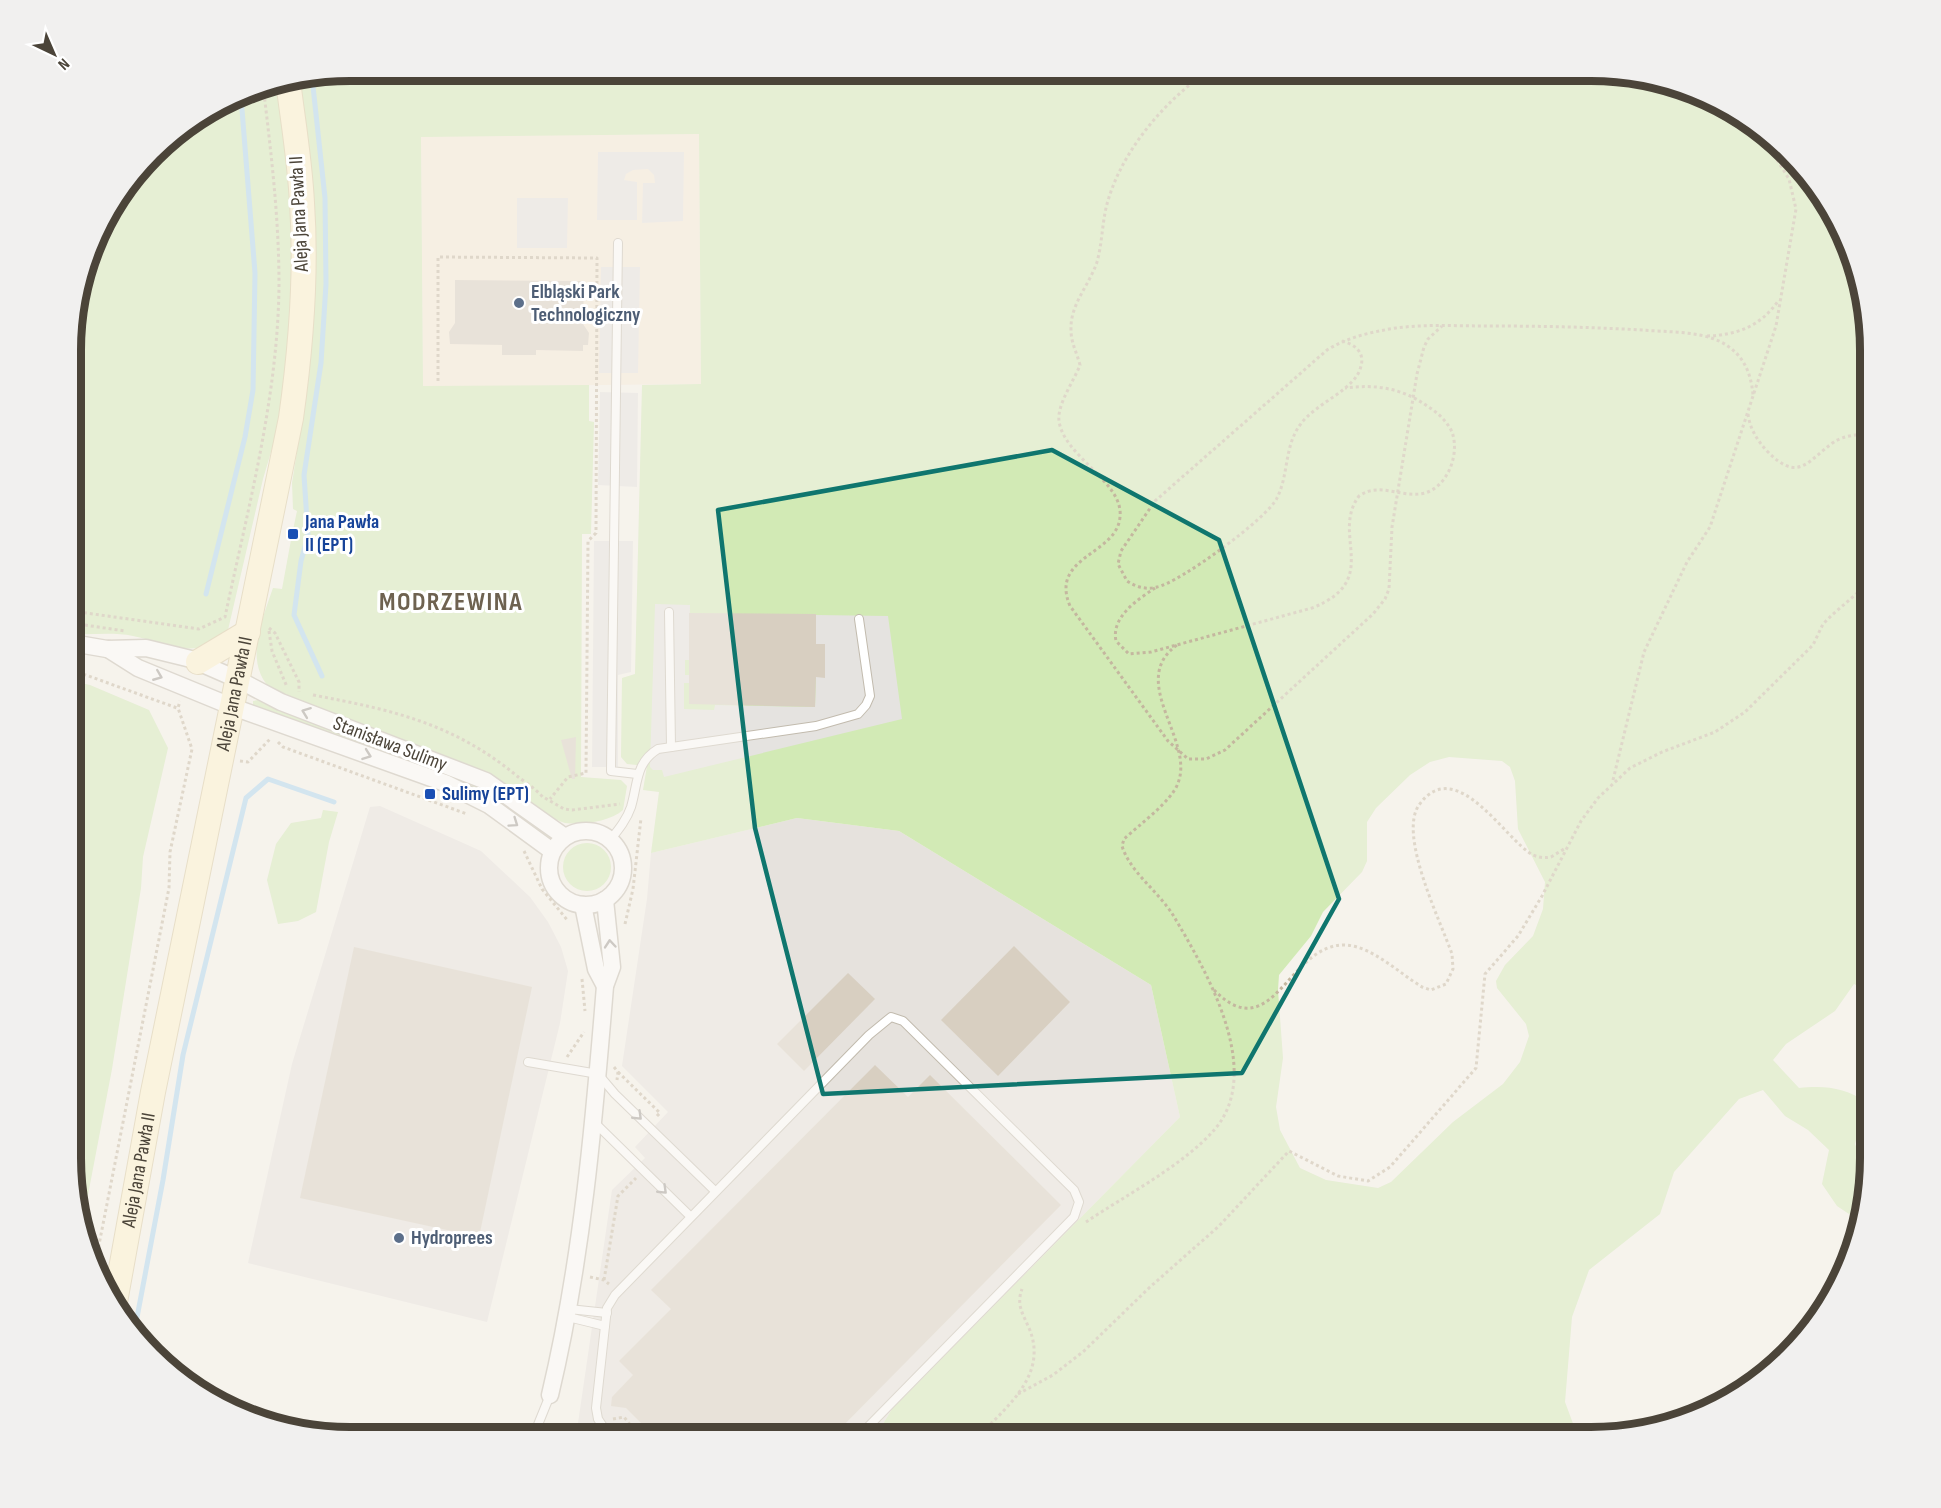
<svg xmlns="http://www.w3.org/2000/svg" width="1941" height="1508" font-family="'Sofia Sans Condensed',sans-serif">
<rect width="100%" height="100%" fill="#f6f3ec"/>
<!-- commercial -->
<polygon fill="#f7ead8" points="699,134 701,384 423,387 421,136"/>
<!-- industrial -->
<g fill="#e6e2dd">
<polygon points="380,806 481,851 530,897 548,922 561,947 568,971 560,1023 487,1322 248,1263 292,1064 370,807"/>
<polygon points="797,818 899,831 1151,985 1180,1117 892,1409 875,1437 576,1437 612,1190 645,1158 635,1147 668,1112 622,1066 647,899 651,853"/>
</g>
<!-- green -->
<g fill="#d2eab5" fill-rule="evenodd">
<path d="M350,71H1609L1698,92L1775,140L1842,227L1870,350V992L1854,984L1835,1011L1786,1044L1773,1060L1799,1088C1826,1085 1845,1088 1867,1102L1855,1144L1859,1155L1870,1161V1176L1860,1217L1855,1218L1837,1206L1822,1184L1829,1150L1808,1130L1785,1116L1763,1090L1739,1099L1674,1172L1660,1214L1589,1270L1572,1317L1565,1402L1578,1437H875L892,1409L1180,1117L1151,985L899,831L797,818L651,853L659,792L643,790L647,766L627,764L621,757L622,678L635,674L642,385L701,384L699,134L421,137L423,386L589,385V421L594,422L591,534H582L581,777L621,780L627,786L623,810C609,822 583,825 565,823C550,820 500,780 481,770L275,693C242,666 261,623 273,588L282,589L291,540L294,541L297,532L293,530L297,511L293,509L292,483L302,420L299,79ZM1449,757L1502,761L1510,767L1515,781L1518,829L1545,882L1543,909L1533,936L1505,965L1496,981L1497,988L1526,1024L1529,1036L1520,1062L1503,1084L1453,1122L1391,1182L1378,1188L1326,1180L1300,1168L1280,1130L1276,1107L1283,1058L1278,990L1279,975L1311,936L1323,912L1362,872L1367,861V822L1376,808L1410,775L1430,762Z"/>
<path d="M280,82L292,198V318L281,418L263,479L228,630C198,663 169,643 133,636C114,632 92,635 72,634L73,313L108,211L166,140L260,85Z"/>
<polygon points="72,681 90,685 149,710 168,748 143,857 141,888 112,1069 83,1221 71,1176"/>
<polygon points="258,700 472,780 553,837 550,841 505,809 253,707 253,701"/>
<polygon points="323,810 338,812 329,842 316,912 298,921 278,924 267,880 276,844 291,823 321,818"/>
<circle cx="587" cy="867" r="24"/>
</g>
<!-- parking -->
<g fill="#e5e3e0">
<polygon points="598,152 684,152 683,221 642,223 643,183 655,183 654,175 648,169 633,170 626,174 624,180 637,182 637,220 597,220"/>
<polygon points="517,198 568,198 567,248 517,248"/>
<polygon points="601,267 640,267 638,373 599,373"/>
<polygon points="600,392 638,393 637,487 598,485"/>
<polygon points="594,541 633,541 631,672 618,675 618,767 592,767"/>
<polygon points="655,604 690,605 689,660 685,660 685,675 689,675 689,683 684,683 684,709 714,710 715,705 815,707 816,677 825,677 825,644 816,644 816,615 888,616 902,719 664,777 662,770 653,770 650,767"/>
</g>
<g fill="none" stroke-linecap="round" stroke-linejoin="round">
<!-- stream -->
<g stroke="#a9d4f2" stroke-width="5">
<polyline points="312,77 325,198 326,284 321,363 304,475 308,536 301,561 294,615 322,676"/>
<polyline points="206,594 245,437 253,390 255,273 241,97"/>
<polyline points="135,1328 163,1180 183,1055 246,798 268,779 334,802"/>
</g>
</g>
<!-- building -->
<g fill="#d8cfc1">
<polygon points="455,280 584,281 583,324 589,333 588,345 583,345 583,351 536,350 536,355 502,355 502,345 450,344 449,332 455,323"/>
<polygon points="689,613 816,614 816,644 825,644 825,678 816,677 815,707 689,704"/>
<polygon points="576,737 575,779 572,779 561,740"/>
<polygon points="1014,946 1070,1002 998,1076 941,1020"/>
<polygon points="354,947 532,987 479,1237 300,1198"/>
<polygon points="848,973 875,999 804,1071 777,1044"/>
<polygon points="875,1065 908,1097 930,1075 1061,1205 832,1437 655,1437 626,1408 611,1406 612,1397 633,1375 619,1361 671,1309 651,1290"/>
</g>
<g fill="none" stroke-linecap="round" stroke-linejoin="round">
<defs>
<g id="lane">
<polyline points="618,243 611,771 637,774"/>
<polyline points="669,612 671,747"/>
<path d="M611,839C619,829 627,819 631,807C638,784 635,763 658,749L816,726L858,714L866,705L870,696L859,619"/>
<polyline points="528,1062 598,1074 615,1094 715,1191"/>
<polyline points="594,1122 690,1216"/>
<polyline points="569,1309 607,1313"/>
<polyline points="568,1317 605,1326"/>
<polyline points="533,1437 550,1395"/>
<polyline points="610,1437 598,1419 596,1408 607,1308 615,1295 869,1035 891,1017 903,1021 1074,1190 1079,1202 1074,1217 858,1437"/>
</g>
<g id="street">
<polyline points="72,643 107,649 146,648 191,659 239,680 281,702 486,781 565,837"/>
<polyline points="108,649 138,668 233,707 445,783 489,805 552,851"/>
<circle cx="586" cy="868" r="37"/>
<polyline points="583,905 596,969 605,986"/>
<path d="M550,1395C582,1261 594,1123 605,986L612,967L605,900"/>
</g>
<g id="secondary">
<polyline points="198,662 248,632"/>
<path id="s1" d="M115,1302L153,1092L291,418C301,347 307,275 302,203C300,162 293,121 288,81"/>
</g>
</defs>
<!-- lane casing -->
<use href="#lane" stroke="#c2bbae" stroke-width="10"/>
<!-- street casing -->
<use href="#street" stroke="#c2bbae" stroke-width="19"/>
<!-- secondary casing -->
<use href="#secondary" stroke="#d6c79b" stroke-width="26"/>
<!-- path -->
<g stroke="#c4b79f" stroke-width="3" stroke-dasharray="3 3" stroke-linecap="butt">
<path d="M1208,71C1163,102 1119,154 1106,208C1102,226 1102,244 1097,262C1089,286 1070,304 1071,330C1071,343 1077,353 1080,365C1074,381 1057,404 1059,421C1064,457 1124,482 1120,517C1117,555 1049,556 1070,606L1168,741L1188,759H1206L1225,750L1373,614L1385,599L1389,589L1392,527L1417,374L1424,347L1428,339L1442,326"/>
<polyline points="1756,128 1770,148"/>
<polyline points="1777,155 1803,176"/>
<path d="M1707,336C1737,335 1761,326 1778,301"/>
<path d="M1342,341C1354,344 1365,352 1361,366C1356,390 1315,403 1300,425C1284,447 1289,474 1277,498C1268,518 1179,583 1157,587C1146,590 1136,587 1127,581L1118,564L1121,551L1155,501L1327,350C1348,337 1371,332 1396,328C1425,324 1457,326 1487,326C1539,326 1590,327 1642,330C1666,332 1697,331 1719,341C1742,352 1751,371 1753,395"/>
<polyline points="438,381 438,257 597,258 596,533 588,541 586,773 568,777 550,799"/>
<path d="M1748,414C1750,429 1757,440 1767,451C1799,484 1808,460 1834,442C1844,435 1859,435 1870,433"/>
<path d="M1155,588C1137,600 1111,617 1116,641L1129,654L1151,652L1312,608C1383,580 1330,535 1359,496C1380,481 1402,499 1425,493C1448,486 1460,454 1452,432C1447,421 1437,412 1427,406C1402,388 1375,384 1345,388"/>
<path d="M72,611L199,629L225,617C248,508 278,397 279,285C279,217 271,152 263,85"/>
<polyline points="79,613 78,624 125,631"/>
<polyline points="269,628 275,633 299,682 299,692"/>
<polyline points="269,631 272,651 287,687"/>
<polyline points="72,670 177,708"/>
<path d="M313,695C392,710 453,723 517,776C526,783 539,791 544,799"/>
<polyline points="278,742 283,747 467,814"/>
<polyline points="240,761 248,762 271,738"/>
<polyline points="1613,780 1644,652 1687,562 1710,527 1776,326 1796,209 1789,179 1769,147"/>
<polyline points="545,798 564,809 572,810 620,804"/>
<polyline points="524,851 542,889 568,921"/>
<polyline points="625,924 633,889 641,818"/>
<polyline points="582,979 585,1011"/>
<path d="M1214,990C1273,1050 1289,942 1346,945C1373,947 1399,973 1422,987L1431,990L1446,984L1453,969L1452,954C1440,920 1398,835 1419,805C1456,753 1505,840 1533,855C1540,858 1545,858 1551,857L1564,849"/>
<polyline points="567,1057 584,1032"/>
<polyline points="614,1067 618,1072 617,1080"/>
<polyline points="618,1072 660,1113 655,1118"/>
<path d="M1086,1222C1126,1195 1184,1165 1215,1129C1265,1070 1205,969 1173,915C1158,891 1130,872 1122,846L1124,839C1139,825 1172,801 1178,783C1195,740 1127,681 1177,645"/>
<polyline points="95,1265 169,888 170,852 192,749 178,708 180,701"/>
<polyline points="590,1277 604,1280 609,1284"/>
<polyline points="604,1280 618,1196 636,1178"/>
<polyline points="1018,1394 1053,1375 1084,1351 1150,1287 1219,1226 1289,1151 1338,1176 1368,1181 1390,1167 1476,1068 1485,974 1518,936 1542,896 1581,821 1598,798 1630,768 1662,752 1715,732 1745,712 1813,645 1823,624 1832,615 1870,582"/>
<polyline points="613,1419 624,1417 640,1437"/>
<path d="M978,1437C1006,1407 1049,1375 1029,1328C1023,1314 1016,1305 1022,1289"/>
</g>
<!-- lane -->
<use href="#lane" stroke="#fff" stroke-width="8"/>
<!-- street -->
<use href="#street" stroke="#fff" stroke-width="16"/>
<!-- secondary -->
<use href="#secondary" stroke="#fff3cd" stroke-width="24"/>
</g>
<!-- one-way arrows -->
<defs><path id="oneway-chevron" d="M-2-3.5L2.5 0L-2 3.5" fill="none" stroke-width="1.6" stroke-linecap="round" stroke-linejoin="round" transform="scale(1.5)"/></defs>
<g stroke="#9c9892">
<use href="#oneway-chevron" transform="translate(158 676) rotate(22)"/>
<use href="#oneway-chevron" transform="translate(306 712) rotate(-159)"/>
<use href="#oneway-chevron" transform="translate(367 755) rotate(20)"/>
<use href="#oneway-chevron" transform="translate(514 823) rotate(35)"/>
<use href="#oneway-chevron" transform="translate(610 944) rotate(-95)"/>
<use href="#oneway-chevron" transform="translate(638 1116) rotate(44)"/>
<use href="#oneway-chevron" transform="translate(663 1190) rotate(44)"/>
</g>
<!-- marked area -->
<path d="M0 0H1941V1508H0ZM1052,450L1219,540L1339,899L1242,1073L823,1094L755,828L718,510Z" fill="#f6f3ec" fill-opacity=".55" fill-rule="evenodd"/>
<path fill="none" stroke="#0f766e" stroke-width="4.5" stroke-linejoin="round" d="M1052,450L1219,540L1339,899L1242,1073L823,1094L755,828L718,510Z"/>
<!-- markers -->
<g fill="#5c6f8a" stroke="#fff" stroke-width="2">
<circle cx="519" cy="303" r="6"/>
<circle cx="399" cy="1238" r="6"/>
</g>
<g fill="#1a4fb4" stroke="#fff" stroke-width="2">
<rect x="287" y="528" width="12" height="12" rx="3"/>
<rect x="424" y="788" width="12" height="12" rx="3"/>
</g>
<g text-anchor="middle" dominant-baseline="central" stroke-width="6" stroke-linejoin="round" paint-order="stroke">
<!-- street labels -->
<g font-size="20" fill="#4b4439" stroke="#fff">
<text transform="translate(299 214) rotate(-93)">Aleja Jana Pawła II</text>
<text stroke="none"><textPath href="#s1" startOffset="620">Aleja Jana Pawła II</textPath></text>
<text transform="translate(390 744) rotate(21)">Stanisława Sulimy</text>
<text stroke="none"><textPath href="#s1" startOffset="134">Aleja Jana Pawła II</textPath></text>
</g>
<!-- service labels -->
<g font-size="20" font-weight="bold" fill="#4e5e75" stroke="#fff" text-anchor="start">
<text x="531" y="292">Elbląski Park<tspan x="531" dy="23">Technologiczny</tspan></text>
<text x="411" y="1238">Hydroprees</text>
</g>
<!-- transit labels -->
<g font-size="20" font-weight="bold" fill="#164399" stroke="#fff" text-anchor="start">
<text x="305" y="522">Jana Pawła<tspan x="305" dy="23">II (EPT)</tspan></text>
<text x="442" y="794">Sulimy (EPT)</text>
</g>
<!-- district labels -->
<g font-size="26" font-weight="bold" letter-spacing="1.5" fill="#6e6250" stroke="#fff">
<text x="451" y="602">MODRZEWINA</text>
</g>
</g>
<!-- crop -->
<path d="M0 0H1941V1508H0ZM350 81H1591A269 269 0 0 1 1860 350V1158A269 269 0 0 1 1591 1427H350A269 269 0 0 1 81 1158V350A269 269 0 0 1 350 81Z" fill="#f1f0ef" fill-rule="evenodd"/>
<path fill="none" stroke="#4b4439" stroke-width="8" d="M350 81H1591A269 269 0 0 1 1860 350V1158A269 269 0 0 1 1591 1427H350A269 269 0 0 1 81 1158V350A269 269 0 0 1 350 81Z"/>
<!-- north arrow -->
<g transform="translate(54 54) rotate(136)" stroke="#ffffff" stroke-width="4.5" paint-order="stroke">
<path d="M0-4.5L10 22L0 15L-10 22Z" fill="#4b4439"/>
<text y="-9" font-size="16" font-weight="bold" text-anchor="middle" fill="#4b4439">N</text>
</g>
</svg>
